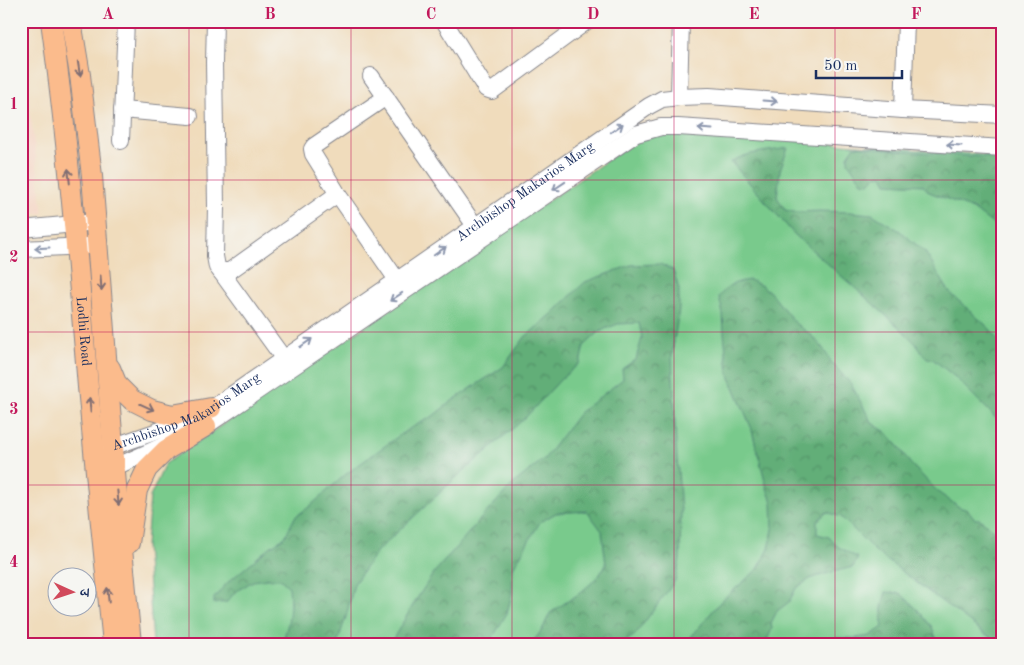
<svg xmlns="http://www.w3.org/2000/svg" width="1024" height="665" font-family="'Old Standard TT','Noto Serif Devanagari',serif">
<defs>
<pattern id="forest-crowns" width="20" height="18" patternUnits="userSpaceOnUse" patternTransform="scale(1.25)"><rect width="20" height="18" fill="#62ae78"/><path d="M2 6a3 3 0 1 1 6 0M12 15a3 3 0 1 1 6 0" fill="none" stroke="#508e66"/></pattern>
</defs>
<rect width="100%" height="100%" fill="#f6f6f2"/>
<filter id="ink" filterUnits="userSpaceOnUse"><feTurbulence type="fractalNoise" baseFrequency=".02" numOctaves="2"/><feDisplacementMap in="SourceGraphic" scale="10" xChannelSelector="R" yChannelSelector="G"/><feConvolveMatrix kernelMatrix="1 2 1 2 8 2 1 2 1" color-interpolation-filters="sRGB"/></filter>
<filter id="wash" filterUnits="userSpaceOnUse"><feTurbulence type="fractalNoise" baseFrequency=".0096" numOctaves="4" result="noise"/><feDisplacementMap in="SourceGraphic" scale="20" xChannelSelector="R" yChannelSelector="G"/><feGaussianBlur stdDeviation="1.12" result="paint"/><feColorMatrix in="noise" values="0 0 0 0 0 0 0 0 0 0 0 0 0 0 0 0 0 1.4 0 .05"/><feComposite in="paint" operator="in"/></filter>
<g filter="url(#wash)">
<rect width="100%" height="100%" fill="#f0dcbc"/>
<!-- built -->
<polygon fill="#f5d3c1" points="21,40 43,213 21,215"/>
<!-- grass -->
<polygon fill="#79ca8c" stroke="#4a7c75" points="670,131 1003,156 1003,644 153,644 146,546 150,497 165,464 634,142"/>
<!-- forest -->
<g fill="url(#forest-crowns)" stroke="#3e6e6b">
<polygon points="855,146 952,155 1003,158 1003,232 973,209 929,192 923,185 887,183 883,175 876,176 869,183 862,182 848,162 848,156"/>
<path d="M788,148L780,170L777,197L785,210L794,212L821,211L850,212L872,214L900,231L925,252L950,293L989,328L1003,345V426L989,411L955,377L934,360L925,357L916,344L899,327L794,234L731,162C749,151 768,152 788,148Z"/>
<path d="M660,264L673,270L679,289V309L672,355L676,444L681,510L680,560L675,581L635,635L622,644H531L542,630L550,613L580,593L597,578L606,565L602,531L587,511L556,513L540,522L513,568L512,593L507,613L489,644H390L416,600L433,574L483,516L514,483L545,458L579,413L623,379L622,369L636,359L642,338L639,323L618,324L605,329L598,333L584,346L580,363L561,379L525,418L459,475L377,551L354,584L346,617L337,644H281C290,625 291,607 289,587L280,579H267L253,581L235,592L227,602L214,604V598L227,583L270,547L285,537L295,517L309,507L346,474L407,430L433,416L452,401L503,367L525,337L551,315L585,282L631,265Z"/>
<path d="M750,280L762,286L770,292L796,324L810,334L822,347L832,363L851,384L872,423L886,432L897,444L910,463L939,493L959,507L968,510L975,519H980L1003,538V644L985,634L876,552L841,517L827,512L817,521V534L829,537L837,546L858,558L853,567L825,574L810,579L796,588L789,602L777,611L771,623L772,629L765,644H685L721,601L758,569L769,549L773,529L772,502L767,488L751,427L728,373L724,333L723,314L719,297C727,285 735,282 750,280Z"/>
<path d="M886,592L900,593L917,609L932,627L938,644H817L828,638H855L870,636L883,627C880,614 882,604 886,592Z"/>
</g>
</g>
<g filter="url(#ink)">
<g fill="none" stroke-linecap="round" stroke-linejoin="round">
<defs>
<g id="minor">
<polyline points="215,21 214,62 216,207 215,256 217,267 221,272 231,270 336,195 336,191 313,154 312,149 314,146 386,97"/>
<polyline points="444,21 486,89 492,91 587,21"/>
<polyline points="371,76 482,236"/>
<polyline points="679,97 681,21"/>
<polyline points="122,110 190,116"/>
<polyline points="903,110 906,21"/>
<polyline points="121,141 126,21"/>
<polyline points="337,193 397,280"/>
<polyline points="21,229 86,223"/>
<polyline points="21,249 88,246"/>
<polyline points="221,272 284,359"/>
<polyline points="195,431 206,426 636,134 661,127 678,127 1003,148"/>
<path id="s1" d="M103,450L201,416L649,106L662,99L679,97L709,96L903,110L1003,115"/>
<polyline points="104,472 171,442"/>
</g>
<g id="major">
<path id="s2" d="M51,21C68,142 78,265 88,387C96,473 104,558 113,644"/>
<polyline points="71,21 80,75 92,176 116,485 131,644"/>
<polyline points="110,368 117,385 132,400 152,410 172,415 211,408"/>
<polyline points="129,543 137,490 147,469 166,450 206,426"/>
</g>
</defs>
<!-- minor casing -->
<use href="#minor" stroke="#86868d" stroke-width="18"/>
<!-- major casing -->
<use href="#major" stroke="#86868d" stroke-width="22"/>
<!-- minor -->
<use href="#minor" stroke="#fff" stroke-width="16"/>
<!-- major -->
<use href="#major" stroke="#fbbb8c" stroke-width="20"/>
</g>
<!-- one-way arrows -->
<defs><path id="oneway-shaft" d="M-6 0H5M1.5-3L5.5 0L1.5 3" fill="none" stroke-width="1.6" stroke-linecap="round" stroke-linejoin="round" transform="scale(1.25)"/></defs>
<g stroke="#806e73">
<use href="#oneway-shaft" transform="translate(79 69) rotate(81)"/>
<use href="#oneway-shaft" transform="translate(69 176) rotate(-96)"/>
<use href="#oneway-shaft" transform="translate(101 283) rotate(86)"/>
<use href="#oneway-shaft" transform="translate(90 405) rotate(-95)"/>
<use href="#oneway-shaft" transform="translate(147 407) rotate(24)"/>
<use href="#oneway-shaft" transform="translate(118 498) rotate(85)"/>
<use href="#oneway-shaft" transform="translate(108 595) rotate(-96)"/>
</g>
<g stroke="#8d97ae">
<use href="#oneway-shaft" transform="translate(770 101) rotate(4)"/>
<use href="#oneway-shaft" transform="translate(617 128) rotate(-35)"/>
<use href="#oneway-shaft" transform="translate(705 129) rotate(-176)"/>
<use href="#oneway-shaft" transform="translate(954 145) rotate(-176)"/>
<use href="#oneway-shaft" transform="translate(559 186) rotate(146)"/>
<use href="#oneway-shaft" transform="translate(42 248) rotate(177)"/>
<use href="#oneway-shaft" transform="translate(440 251) rotate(-35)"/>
<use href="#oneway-shaft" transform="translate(396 297) rotate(146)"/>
<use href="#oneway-shaft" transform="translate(306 343) rotate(-35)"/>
</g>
</g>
<!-- grid -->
<path fill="none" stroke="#c2185b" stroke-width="1" stroke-opacity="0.55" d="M189,21V644M351,21V644M512,21V644M674,21V644M835,21V644M21,180H1003M21,332H1003M21,485H1003"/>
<g text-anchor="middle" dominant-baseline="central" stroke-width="4.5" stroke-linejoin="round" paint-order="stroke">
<!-- street labels -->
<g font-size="14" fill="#1b2f5e" stroke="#f6f6f2">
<text stroke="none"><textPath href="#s1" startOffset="498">Archbishop Makarios Marg</textPath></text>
<text stroke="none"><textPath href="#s2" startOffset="312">Lodhi Road</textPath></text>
<text stroke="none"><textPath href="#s1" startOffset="92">Archbishop Makarios Marg</textPath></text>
</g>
</g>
<!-- margin -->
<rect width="1024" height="665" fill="none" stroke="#f6f6f2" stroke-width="55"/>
<!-- north arrow -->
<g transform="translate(72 592) rotate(93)"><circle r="24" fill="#f6f6f2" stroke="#9ea6b7"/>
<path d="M0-4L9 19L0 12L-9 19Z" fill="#d1495b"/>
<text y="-8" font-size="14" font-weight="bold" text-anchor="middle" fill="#1b2f5e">उ</text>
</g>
<!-- scale -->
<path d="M816 70v8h86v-8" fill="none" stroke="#1b2f5e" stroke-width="2.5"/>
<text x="824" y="70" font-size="15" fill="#1b2f5e" stroke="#f6f6f2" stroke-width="4" paint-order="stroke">50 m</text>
<rect x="28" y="28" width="968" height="610" fill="none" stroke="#c2185b" stroke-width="2"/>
<g font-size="16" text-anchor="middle" font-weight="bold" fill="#c2185b">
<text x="108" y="19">A</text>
<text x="270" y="19">B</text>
<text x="431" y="19">C</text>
<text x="593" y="19">D</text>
<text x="754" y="19">E</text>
<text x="916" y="19">F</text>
<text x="14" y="109">1</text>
<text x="14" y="262">2</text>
<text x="14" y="414">3</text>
<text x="14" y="567">4</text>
</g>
</svg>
